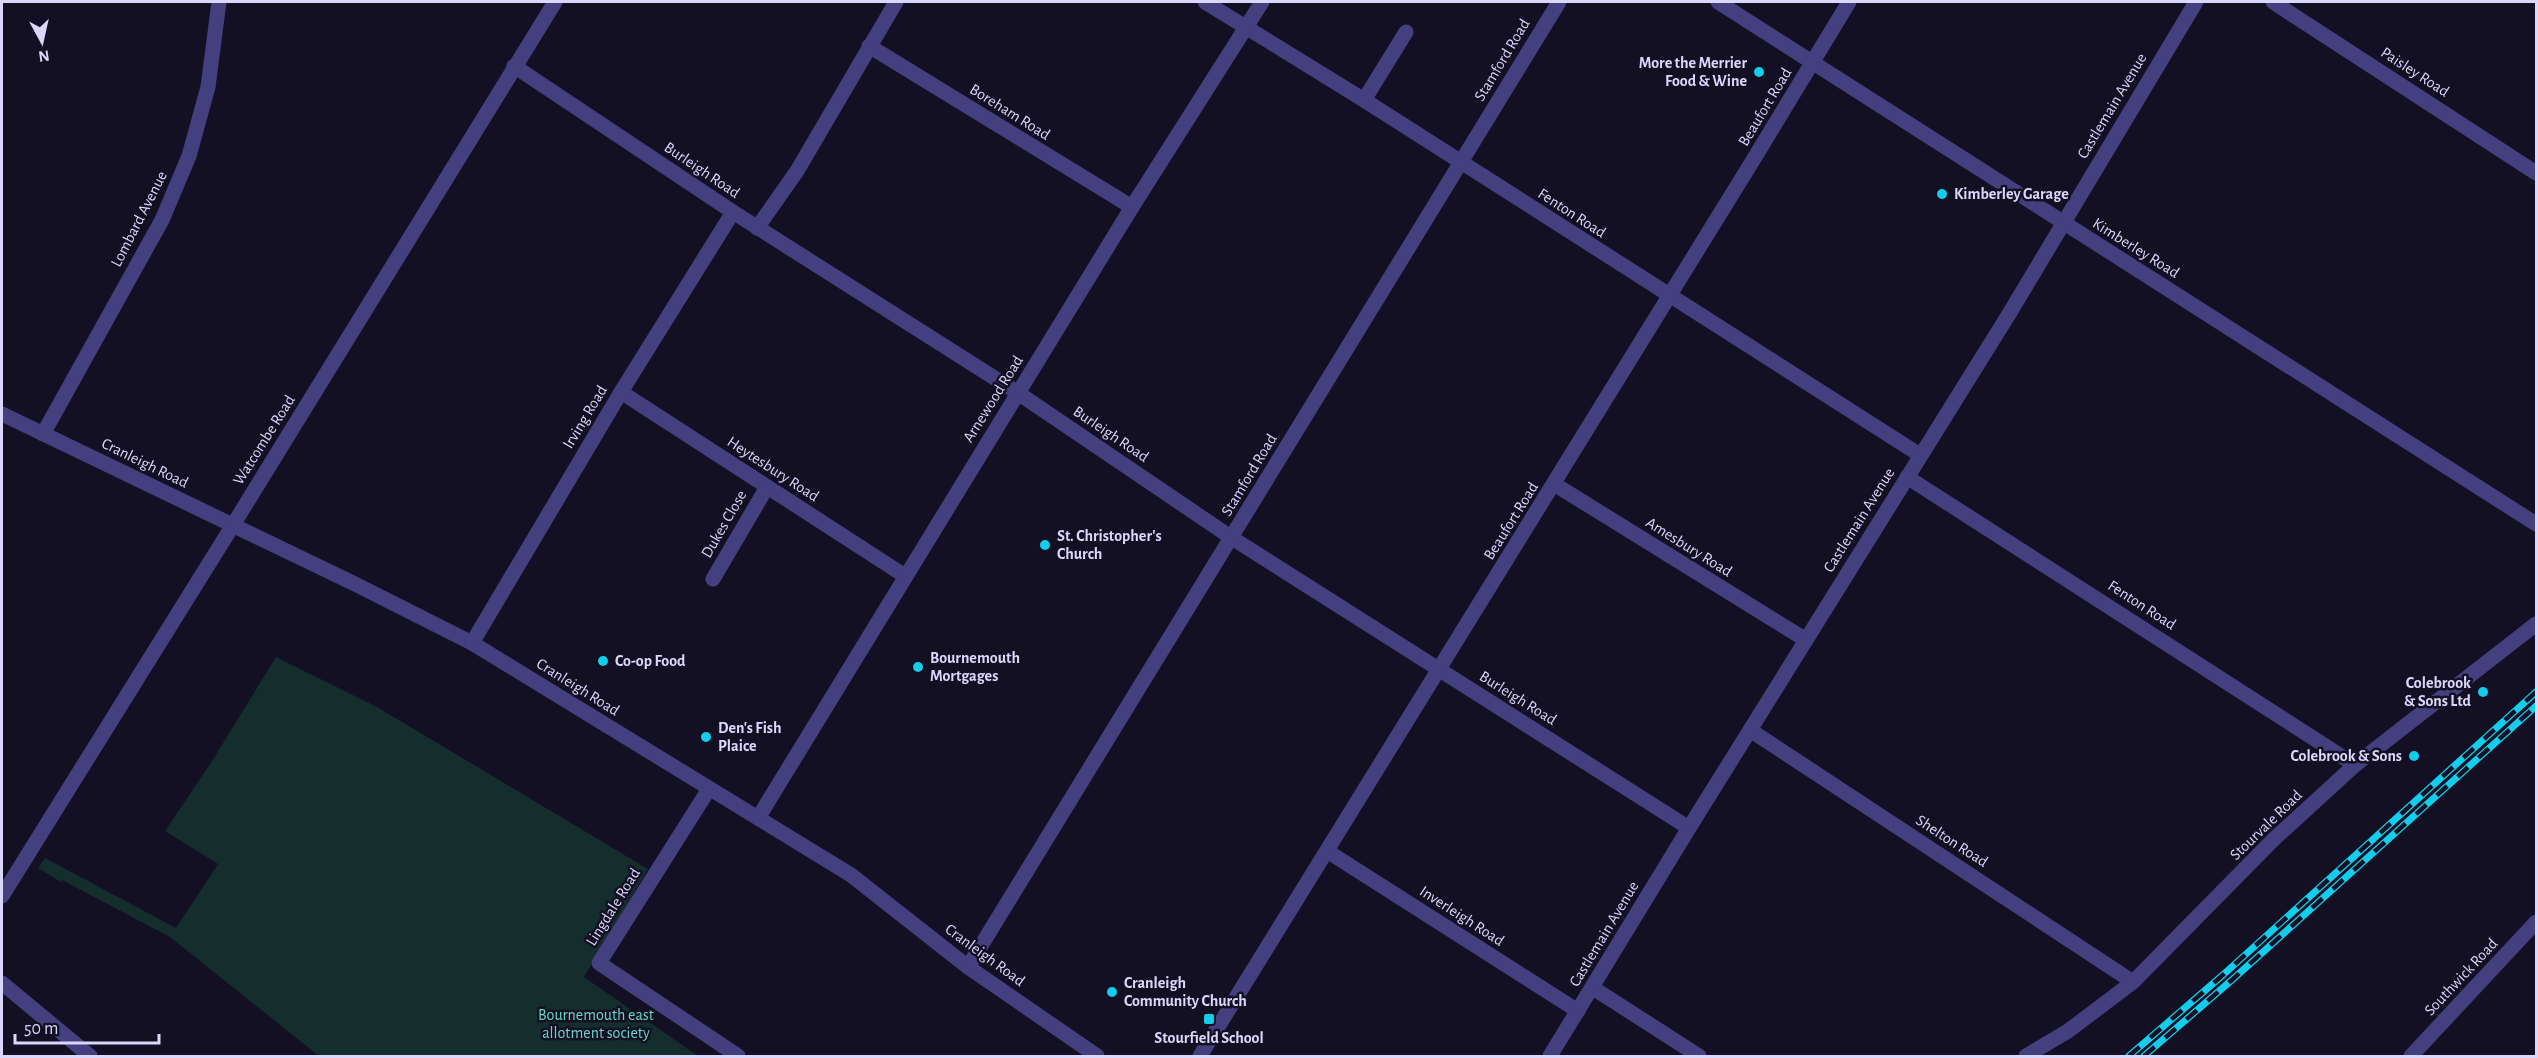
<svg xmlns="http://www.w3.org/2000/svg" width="2538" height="1058" font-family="'Alegreya Sans',sans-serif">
<rect width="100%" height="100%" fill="#141023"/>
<!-- green -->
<polygon fill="#142d2d" points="276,657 377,707 648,869 584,977 698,1056 319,1056 170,937 62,880 61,882 38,868 45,858 176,928 218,864 165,831 214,758"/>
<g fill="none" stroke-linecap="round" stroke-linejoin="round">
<!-- minor -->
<g stroke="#443f7f" stroke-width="15">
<polyline points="1205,2 1364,100 1920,455"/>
<polyline points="1718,2 2536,524"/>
<polyline points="2273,2 2536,173"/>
<polyline points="869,46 1132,207"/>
<polyline points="514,66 733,212 1018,393 1232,538 1689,828"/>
<polyline points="1364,100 1406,32"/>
<polyline points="757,228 797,171 896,2"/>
<polyline points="621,392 905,576"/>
<polyline points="2,414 355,584 472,643 851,875 968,967 1097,1056"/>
<polyline points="43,434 162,220 189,156 208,87 219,2"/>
<polyline points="1907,477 2355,765"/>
<polyline points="1554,484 1806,640"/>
<polyline points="713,579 767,487"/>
<polyline points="472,643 621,392 733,212"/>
<polyline points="1750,730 2133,982"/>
<polyline points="709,789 599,963 738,1056"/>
<polyline points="758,818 1132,207 1262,2"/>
<polyline points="1327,851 1578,1011"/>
<polyline points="2,896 233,525 555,2"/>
<polyline points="968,967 1559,2"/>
<polyline points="2,983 90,1056"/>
<polyline points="1593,988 1699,1056"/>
<polyline points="1200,1056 1755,157 1849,2"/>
<polyline points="1550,1056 1689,828 2009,314 2196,2"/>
<polyline points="2026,1056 2068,1031 2133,982 2274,839 2355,765 2536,624"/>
<polyline points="2411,1056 2536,922"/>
</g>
<defs>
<g id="rail">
<polyline points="2129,1056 2224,974 2536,692"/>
<polyline points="2144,1056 2233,979 2536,706"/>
</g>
</defs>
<!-- rail casing -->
<use href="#rail" stroke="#12ceec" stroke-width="7"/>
<!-- rail -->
<use href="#rail" stroke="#141023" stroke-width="4.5" stroke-dasharray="14" stroke-linecap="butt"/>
</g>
<!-- markers -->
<g fill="#12ceec" stroke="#141023" stroke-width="2">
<circle cx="1759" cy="72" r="6"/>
<circle cx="1942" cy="194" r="6"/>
<circle cx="1045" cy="545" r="6"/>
<circle cx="603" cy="661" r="6"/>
<circle cx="918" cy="667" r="6"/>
<circle cx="2483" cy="692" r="6"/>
<circle cx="706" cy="737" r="6"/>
<circle cx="2414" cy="756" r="6"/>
<circle cx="1112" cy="992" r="6"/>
<rect x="1203" y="1013" width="12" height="12" rx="3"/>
</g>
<g text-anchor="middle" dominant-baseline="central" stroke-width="5" stroke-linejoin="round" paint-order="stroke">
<!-- street labels -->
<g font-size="16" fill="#dbd6fc" stroke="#141023">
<text transform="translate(1502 60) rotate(-59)">Stamford Road</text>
<text transform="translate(2415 72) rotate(33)">Paisley Road</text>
<text transform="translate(2112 106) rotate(-59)">Castlemain Avenue</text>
<text transform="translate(1765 107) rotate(-59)">Beaufort Road</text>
<text transform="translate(1010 112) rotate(32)">Boreham Road</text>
<text transform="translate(702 170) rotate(34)">Burleigh Road</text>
<text transform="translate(1572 213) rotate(33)">Fenton Road</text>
<text transform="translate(139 219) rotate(-63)">Lombard Avenue</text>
<text transform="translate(2136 248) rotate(32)">Kimberley Road</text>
<text transform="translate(993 399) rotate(-58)">Arnewood Road</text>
<text transform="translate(585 417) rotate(-59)">Irving Road</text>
<text transform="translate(1111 434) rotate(34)">Burleigh Road</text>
<text transform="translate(264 440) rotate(-58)">Watcombe Road</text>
<text transform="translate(145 463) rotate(26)">Cranleigh Road</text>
<text transform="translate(773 469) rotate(33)">Heytesbury Road</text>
<text transform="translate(1249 475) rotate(-59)">Stamford Road</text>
<text transform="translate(1859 520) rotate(-58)">Castlemain Avenue</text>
<text transform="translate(1511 521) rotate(-58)">Beaufort Road</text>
<text transform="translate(724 524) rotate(-60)">Dukes Close</text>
<text transform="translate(1689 547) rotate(32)">Amesbury Road</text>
<text transform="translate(2142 605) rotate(33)">Fenton Road</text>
<text transform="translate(578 687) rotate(32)">Cranleigh Road</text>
<text transform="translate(1518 698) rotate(32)">Burleigh Road</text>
<text transform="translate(2266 825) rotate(-44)">Stourvale Road</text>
<text transform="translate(1952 841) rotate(33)">Shelton Road</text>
<text transform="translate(613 907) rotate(-58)">Lingdale Road</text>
<text transform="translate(1462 916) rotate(33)">Inverleigh Road</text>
<text transform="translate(1604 934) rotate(-59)">Castlemain Avenue</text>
<text transform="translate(985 955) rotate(36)">Cranleigh Road</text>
<text transform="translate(2461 977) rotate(-47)">Southwick Road</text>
</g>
<!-- poi labels -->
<g font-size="16" font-weight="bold" fill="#dbd6fc" stroke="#141023" text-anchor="start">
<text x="1747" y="63" text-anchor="end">More the Merrier<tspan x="1747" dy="18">Food &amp; Wine</tspan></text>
<text x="1954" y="194">Kimberley Garage</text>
<text x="1057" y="536">St. Christopher's<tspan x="1057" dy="18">Church</tspan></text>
<text x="930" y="658">Bournemouth<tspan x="930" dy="18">Mortgages</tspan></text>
<text x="615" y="661">Co-op Food</text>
<text x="2471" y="683" text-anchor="end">Colebrook<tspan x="2471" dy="18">&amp; Sons Ltd</tspan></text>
<text x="718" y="728">Den's Fish<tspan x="718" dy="18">Plaice</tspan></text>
<text x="2402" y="756" text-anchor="end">Colebrook &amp; Sons</text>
<text x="1124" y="983">Cranleigh<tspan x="1124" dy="18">Community Church</tspan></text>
<text x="1209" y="1038" text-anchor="middle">Stourfield School</text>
</g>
<!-- park labels -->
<g font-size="16" fill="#67d7bf" stroke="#141023">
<text x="596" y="1015">Bournemouth east<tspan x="596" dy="18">allotment society</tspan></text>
</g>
</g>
<!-- border -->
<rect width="2538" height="1058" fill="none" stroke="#dbd6fc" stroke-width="6"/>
<!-- north arrow -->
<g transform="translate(42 42) rotate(172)" stroke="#141023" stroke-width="4.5" paint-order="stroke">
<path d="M0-4.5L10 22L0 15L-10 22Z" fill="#dbd6fc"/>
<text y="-9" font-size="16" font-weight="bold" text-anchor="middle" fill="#dbd6fc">N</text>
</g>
<!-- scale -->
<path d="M15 1034v9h144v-9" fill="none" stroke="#dbd6fc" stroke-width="3"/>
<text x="24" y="1034" font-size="18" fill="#dbd6fc" stroke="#141023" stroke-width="4.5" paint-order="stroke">50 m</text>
</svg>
